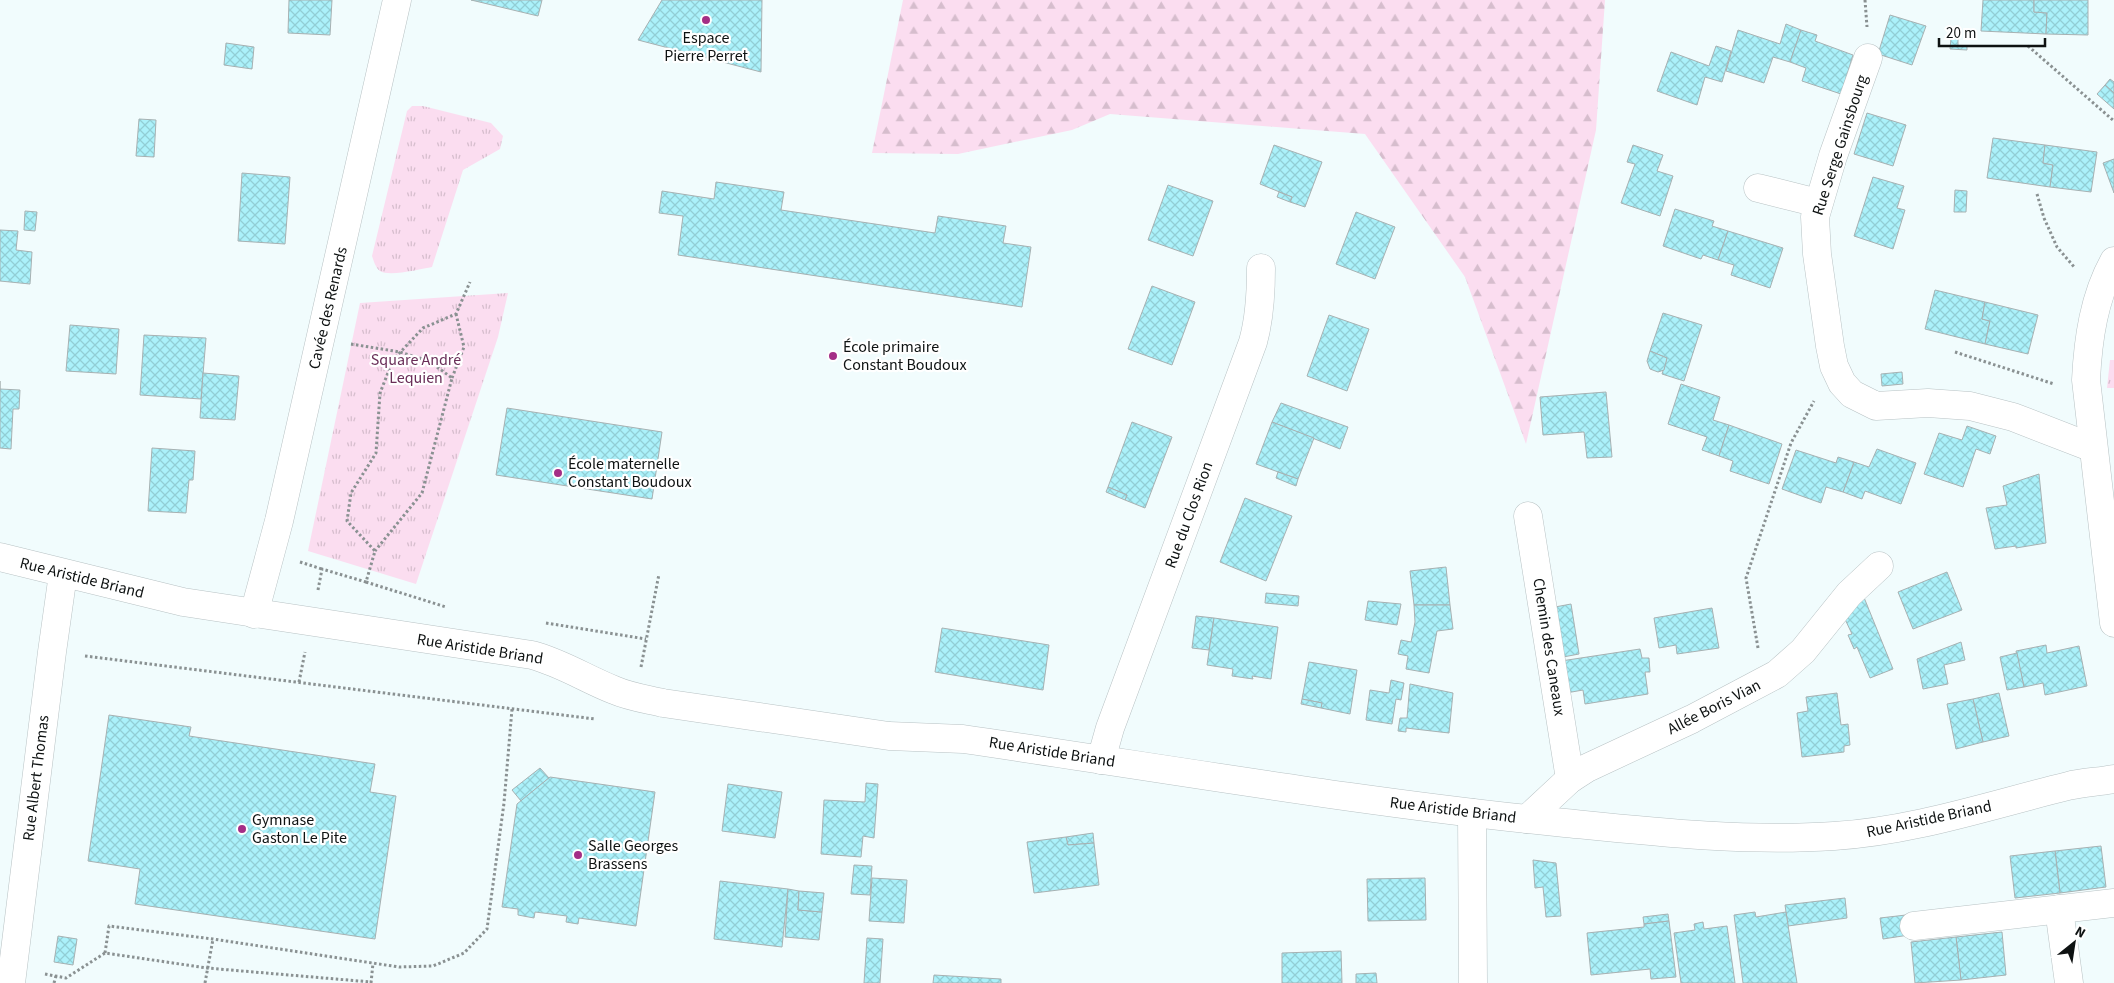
<svg xmlns="http://www.w3.org/2000/svg" width="2114" height="983" font-family="'Source Sans 3',sans-serif">
<defs>
<pattern id="grass-tufts" width="24" height="20" patternUnits="userSpaceOnUse" patternTransform="scale(1.25)"><rect width="24" height="20" fill="#fbddf0"/><path d="M3 7l-1-3M5 7V3M7 7l1-3M15 17l-1-3M17 17v-4M19 17l1-3" fill="none" stroke="#d6bdcd"/></pattern>
<pattern id="forest-firs" width="22" height="20" patternUnits="userSpaceOnUse" patternTransform="scale(1.25)"><rect width="22" height="20" fill="#fbddf0"/><path d="M5 1l3.5 6h-7zM16 11l3.5 6h-7z" fill="#d6bdcd"/></pattern>
<pattern id="building-cross-hatch" width="8" height="8" patternUnits="userSpaceOnUse" patternTransform="scale(1.25)"><rect width="8" height="8" fill="#abf1fa"/><path d="M0 0l8 8M0 8l8-8" fill="none" stroke="#92ced5"/></pattern>
</defs>
<rect width="100%" height="100%" fill="#f1fcfd"/>
<!-- grass -->
<g fill="url(#grass-tufts)">
<path d="M412,106H423L491,123L503,136L500,149L463,170L432,267C421,269 389,277 380,271C375,267 374,261 372,256L407,111Z"/>
<polygon points="508,293 498,337 416,584 308,551 360,303"/>
<polygon points="2110,360 2114,360 2114,388 2107,388"/>
</g>
<!-- forest -->
<polygon fill="url(#forest-firs)" points="903,0 1605,0 1596,130 1526,444 1465,277 1365,134 1110,114 1072,130 958,154 872,153"/>
<!-- building -->
<g fill="url(#building-cross-hatch)" stroke="#a7b1b2">
<polygon points="289,0 332,0 330,35 288,33"/>
<polygon points="471,0 542,0 538,16"/>
<polygon points="662,0 762,0 761,72 638,40"/>
<polygon points="1983,0 2034,0 2034,12 2047,13 2046,34 1981,31"/>
<polygon points="2034,0 2088,0 2088,35 2046,34 2047,13 2034,12"/>
<polygon points="1890,15 1926,26 1912,65 1878,54"/>
<polygon points="1786,24 1801,30 1790,62 1773,57 1764,83 1726,71 1738,30 1780,44"/>
<polygon points="1801,30 1817,35 1815,41 1853,55 1841,94 1802,81 1806,68 1790,62"/>
<polygon points="1951,38 1958,38 1958,46 1967,46 1967,50 1950,49"/>
<polygon points="226,43 254,47 252,69 224,65"/>
<polygon points="1716,46 1731,51 1722,82 1705,77 1697,105 1657,91 1671,52 1709,66"/>
<polygon points="2110,79 2114,82 2114,93 2105,85"/>
<polygon points="2105,85 2114,93 2114,109 2097,94"/>
<polygon points="1867,113 1906,125 1893,166 1854,154"/>
<polygon points="139,119 156,120 154,157 136,156"/>
<polygon points="1993,138 2045,145 2043,163 2053,165 2050,187 1987,178"/>
<polygon points="1274,145 1322,162 1305,207 1290,202 1292,197 1260,184"/>
<polygon points="1633,145 1663,155 1657,171 1673,176 1660,216 1621,203 1635,164 1627,162"/>
<polygon points="2045,145 2097,152 2091,192 2050,187 2053,165 2043,163"/>
<polygon points="2114,159 2114,193 2103,163"/>
<polygon points="242,173 290,177 285,244 238,241"/>
<polygon points="1873,177 1904,186 1897,208 1905,210 1893,249 1854,236"/>
<polygon points="716,182 784,192 781,210 935,233 938,216 1006,226 1003,243 1031,247 1022,307 678,255 683,216 659,213 662,191 714,199"/>
<polygon points="1168,185 1213,201 1193,256 1148,240"/>
<polygon points="1955,190 1967,191 1966,212 1954,212"/>
<polygon points="1279,192 1292,197 1290,202 1277,197"/>
<polygon points="1675,209 1714,221 1712,226 1728,231 1718,260 1703,255 1701,259 1663,246"/>
<polygon points="25,211 37,212 35,231 24,230"/>
<polygon points="1356,212 1395,227 1375,279 1336,264"/>
<polygon points="0,230 18,231 16,250 32,252 30,284 0,281"/>
<polygon points="1728,231 1783,248 1770,288 1731,275 1734,265 1718,260"/>
<polygon points="1152,286 1195,302 1172,365 1128,349"/>
<polygon points="1935,290 1985,302 1982,319 1990,321 1985,344 1925,329"/>
<polygon points="1985,302 2038,315 2028,354 1985,344 1990,321 1982,319"/>
<polygon points="1663,313 1702,325 1684,381 1662,374 1667,358 1650,351"/>
<polygon points="1329,315 1369,329 1347,391 1307,376"/>
<polygon points="70,325 119,329 116,374 66,371"/>
<polygon points="144,335 206,338 201,399 140,395"/>
<polygon points="1650,351 1667,358 1664,370 1658,372 1650,369 1647,361"/>
<polygon points="1902,372 1903,384 1882,386 1881,374"/>
<polygon points="203,373 239,376 235,420 200,418"/>
<polygon points="0,381 0,389 20,390 19,409 13,409 11,449 0,448"/>
<polygon points="1681,384 1720,397 1713,420 1729,425 1719,456 1702,450 1707,437 1668,424"/>
<polygon points="1606,392 1612,457 1587,458 1584,432 1543,435 1540,397"/>
<polygon points="1281,403 1348,427 1340,449 1272,422"/>
<polygon points="507,408 662,432 652,499 496,475"/>
<polygon points="1132,422 1172,437 1145,508 1125,500 1127,495 1108,487"/>
<polygon points="1272,422 1314,438 1298,479 1256,464"/>
<polygon points="1729,425 1782,444 1769,484 1730,471 1733,461 1719,456"/>
<polygon points="1967,426 1996,436 1990,454 1976,449 1963,487 1924,474 1939,433 1962,440"/>
<polygon points="152,448 195,451 193,480 189,480 186,513 148,511"/>
<polygon points="1877,449 1916,463 1901,504 1865,491 1862,499 1843,492 1854,462 1869,467"/>
<polygon points="1796,450 1836,463 1838,457 1854,462 1843,492 1826,487 1821,503 1782,489"/>
<polygon points="1278,472 1298,479 1296,486 1276,478"/>
<polygon points="2039,474 2046,543 2016,548 2016,546 1995,549 1986,508 2007,505 2003,486"/>
<polygon points="1108,487 1127,495 1125,500 1106,492"/>
<polygon points="1245,498 1292,516 1266,581 1220,562"/>
<polygon points="1446,567 1450,605 1414,605 1410,571"/>
<polygon points="1947,572 1962,610 1913,629 1898,592"/>
<polygon points="1266,593 1299,596 1298,606 1265,603"/>
<polygon points="1863,595 1893,669 1870,678 1857,647 1854,649 1848,635 1852,634 1844,617"/>
<polygon points="1368,601 1401,604 1397,625 1365,620"/>
<polygon points="1571,604 1579,654 1563,657 1555,607"/>
<polygon points="1414,605 1450,605 1453,629 1437,631 1429,673 1406,669 1408,656 1398,654 1401,640 1411,642 1415,622"/>
<polygon points="1712,608 1719,648 1677,654 1676,645 1659,648 1654,618"/>
<polygon points="1196,616 1214,618 1209,650 1192,648"/>
<polygon points="1214,618 1278,627 1271,679 1252,676 1253,679 1232,676 1233,669 1207,665"/>
<polygon points="942,628 1049,645 1043,690 935,672"/>
<polygon points="1961,642 1965,660 1944,665 1948,684 1923,689 1917,659"/>
<polygon points="2046,645 2047,653 2079,646 2087,686 2045,695 2043,683 2024,687 2016,651"/>
<polygon points="1640,649 1642,658 1649,658 1650,672 1645,672 1648,694 1585,704 1583,690 1566,693 1561,661"/>
<polygon points="2017,653 2024,687 2007,690 2000,657"/>
<polygon points="1309,662 1357,670 1350,714 1321,708 1322,703 1302,699"/>
<polygon points="1391,680 1404,683 1401,700 1396,699 1392,724 1366,720 1370,690 1389,693"/>
<polygon points="1410,684 1453,693 1449,733 1406,728 1406,732 1398,731 1400,718 1407,718"/>
<polygon points="1837,693 1841,725 1848,724 1850,745 1844,746 1844,752 1802,757 1797,713 1808,711 1806,697"/>
<polygon points="1999,693 2009,736 1983,742 1973,699"/>
<polygon points="1302,699 1322,703 1321,708 1301,704"/>
<polygon points="1973,699 1983,742 1956,749 1947,704"/>
<polygon points="109,715 191,727 189,736 375,764 370,792 396,796 375,939 135,904 140,869 88,861"/>
<polygon points="540,768 549,778 521,801 512,790"/>
<polygon points="550,777 655,792 636,926 579,918 578,924 566,922 567,916 535,912 534,918 518,915 518,909 502,907 517,804"/>
<polygon points="866,783 878,784 874,838 863,836 861,857 821,854 824,800 865,802"/>
<polygon points="728,784 782,792 775,838 722,831"/>
<polygon points="1093,833 1094,843 1068,845 1066,837"/>
<polygon points="1066,837 1068,845 1094,843 1099,885 1034,893 1027,842"/>
<polygon points="2101,846 2106,887 2060,893 2055,851"/>
<polygon points="2055,851 2060,893 2015,898 2010,856"/>
<polygon points="1533,860 1556,863 1561,916 1546,917 1543,887 1535,888"/>
<polygon points="854,865 872,866 870,895 851,894"/>
<polygon points="872,878 907,880 904,923 869,921"/>
<polygon points="1425,878 1426,920 1368,921 1367,879"/>
<polygon points="720,881 788,889 782,947 714,939"/>
<polygon points="788,889 799,891 798,910 822,912 819,940 785,937"/>
<polygon points="799,891 824,893 822,912 798,910"/>
<polygon points="1845,898 1847,918 1788,926 1785,905"/>
<polygon points="1755,912 1756,917 1786,912 1797,983 1743,983 1734,915"/>
<polygon points="1668,914 1669,921 1644,924 1643,917"/>
<polygon points="1906,915 1909,935 1883,939 1880,918"/>
<polygon points="1669,921 1676,977 1651,979 1650,969 1591,975 1587,933 1644,927 1644,924"/>
<polygon points="1703,922 1704,929 1727,926 1735,983 1681,983 1674,933 1695,930 1694,924"/>
<polygon points="2002,932 2006,975 1961,980 1956,937"/>
<polygon points="58,936 77,939 73,965 54,962"/>
<polygon points="1956,937 1961,980 1915,983 1911,942"/>
<polygon points="867,938 883,939 880,983 864,983"/>
<polygon points="1341,951 1342,983 1282,983 1282,953"/>
<polygon points="1376,973 1377,983 1356,983 1356,974"/>
<polygon points="934,975 1001,979 1001,983 933,983"/>
</g>
<g fill="none" stroke-linecap="round" stroke-linejoin="round">
<defs>
<g id="street">
<polyline points="1868,58 1833,156 1815,217 1817,254 1830,346 1834,366 1842,383 1852,394 1876,406 1928,403 1970,406 2013,417 2093,448"/>
<polyline points="1758,188 1818,203"/>
<path d="M2114,261C2094,297 2088,339 2086,380L2114,623"/>
<polyline points="1528,516 1570,779"/>
<path d="M0,557L183,602L532,655C562,663 586,679 614,690C630,697 646,699 663,703L889,736L963,739C1163,768 1363,803 1565,823C1654,832 1744,842 1834,836C1914,831 1990,805 2068,786C2083,782 2099,782 2114,779"/>
<polyline points="254,614 279,521 397,0"/>
<path d="M1101,760L1110,728L1253,342C1260,317 1261,293 1261,268"/>
<polyline points="1472,813 1473,983"/>
<polyline points="1527,819 1570,779 1587,768 1692,719 1777,674 1803,651 1849,594 1879,566"/>
<polyline points="2059,909 2069,983"/>
<polyline points="1914,926 2114,903"/>
<polyline points="11,983 52,652 63,574"/>
</g>
</defs>
<!-- street casing -->
<use href="#street" stroke="#b8c2c4" stroke-width="29"/>
<!-- path -->
<g stroke="#8a9192" stroke-width="3" stroke-dasharray="2.5 2.5" stroke-linecap="butt">
<polyline points="1865,0 1867,27"/>
<polyline points="2028,46 2114,121"/>
<polyline points="2037,194 2044,218 2057,247 2075,268"/>
<polyline points="351,344 400,352 429,361 452,378 422,493 375,551"/>
<polyline points="1955,352 2054,384"/>
<polyline points="452,378 464,347 456,314"/>
<polyline points="300,562 322,569"/>
<polyline points="366,582 446,607"/>
<polyline points="318,590 322,569 366,582 375,551 347,521 351,493 376,453 380,393 393,360 423,328 456,314 470,282"/>
<polyline points="546,623 646,639"/>
<polyline points="1758,648 1746,578 1791,443 1814,401"/>
<polyline points="85,656 595,719"/>
<polyline points="641,667 659,574"/>
<polyline points="299,682 305,652"/>
<polyline points="105,953 109,926 213,939 399,967 433,966 464,953 487,929 504,803 512,709"/>
<polyline points="45,974 66,978 105,953 207,968 371,982"/>
<polyline points="54,983 56,976"/>
<polyline points="205,983 213,939"/>
<polyline points="371,983 373,963"/>
</g>
<!-- street -->
<use href="#street" stroke="#fff" stroke-width="28"/>
</g>
<!-- markers -->
<g fill="#a42e86" stroke="#fff" stroke-width="2">
<circle cx="706" cy="20" r="5"/>
<circle cx="833" cy="356" r="5"/>
<circle cx="558" cy="473" r="5"/>
<circle cx="242" cy="829" r="5"/>
<circle cx="578" cy="855" r="5"/>
</g>
<g text-anchor="middle" dominant-baseline="central" stroke-width="4.5" stroke-linejoin="round" paint-order="stroke">
<!-- poi labels -->
<g font-size="16" fill="#0e1212" stroke="#fff" text-anchor="start">
<text x="706" y="38" text-anchor="middle">Espace<tspan x="706" dy="18">Pierre Perret</tspan></text>
<text x="843" y="347">École primaire<tspan x="843" dy="18">Constant Boudoux</tspan></text>
<text x="568" y="464">École maternelle<tspan x="568" dy="18">Constant Boudoux</tspan></text>
<text x="252" y="820">Gymnase<tspan x="252" dy="18">Gaston Le Pite</tspan></text>
<text x="588" y="846">Salle Georges<tspan x="588" dy="18">Brassens</tspan></text>
</g>
<!-- street labels -->
<g font-size="16" fill="#0e1212" stroke="#fff">
<text transform="translate(1840 145) rotate(-72)">Rue Serge Gainsbourg</text>
<text transform="translate(328 308) rotate(-77)">Cavée des Renards</text>
<text transform="translate(1189 515) rotate(-70)">Rue du Clos Rion</text>
<text transform="translate(82 578) rotate(14)">Rue Aristide Briand</text>
<text transform="translate(1549 647) rotate(81)">Chemin des Caneaux</text>
<text transform="translate(480 649) rotate(9)">Rue Aristide Briand</text>
<text transform="translate(1714 707) rotate(-27)">Allée Boris Vian</text>
<text transform="translate(1052 752) rotate(9)">Rue Aristide Briand</text>
<text transform="translate(36 778) rotate(-83)">Rue Albert Thomas</text>
<text transform="translate(1453 810) rotate(7)">Rue Aristide Briand</text>
<text transform="translate(1929 819) rotate(-12)">Rue Aristide Briand</text>
</g>
<!-- park labels -->
<g font-size="16" fill="#692e58" stroke="#fff">
<text x="416" y="360">Square André<tspan x="416" dy="18">Lequien</tspan></text>
</g>
</g>
<!-- north arrow -->
<g transform="translate(2074 943) rotate(30)" stroke="#ffffff" stroke-width="4" paint-order="stroke">
<path d="M0-4L9 19L0 12L-9 19Z" fill="#0e1212"/>
<text y="-8" font-size="14" font-weight="bold" text-anchor="middle" fill="#0e1212">N</text>
</g>
<!-- scale -->
<path d="M1939 38v8h106v-8" fill="none" stroke="#0e1212" stroke-width="2.5"/>
<text x="1946" y="38" font-size="15" fill="#0e1212" stroke="#ffffff" stroke-width="4" paint-order="stroke">20 m</text>
</svg>
